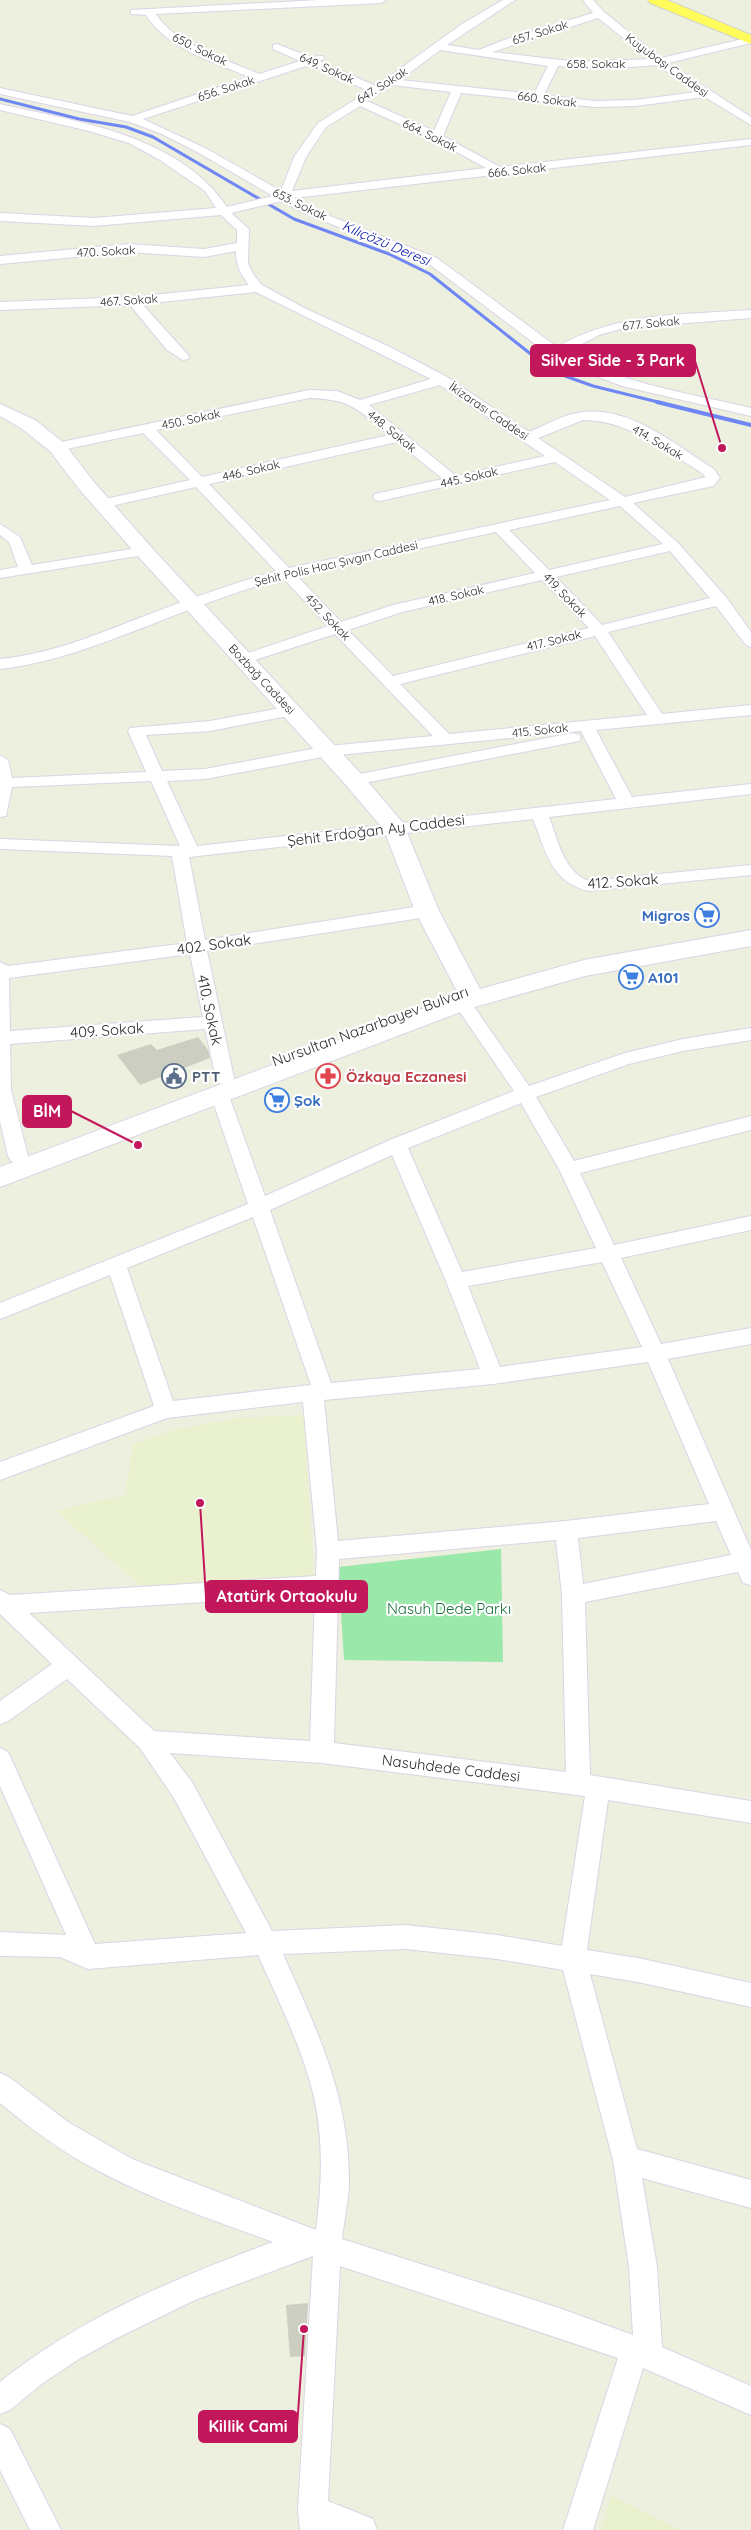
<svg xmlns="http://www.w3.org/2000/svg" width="751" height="2530" font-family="Quicksand,sans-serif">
<rect width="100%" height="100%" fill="#edefdf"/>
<!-- education -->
<g fill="#e9f1cf">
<polygon points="304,1415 314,1577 144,1589 56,1511 125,1495 133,1444 177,1429 238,1418"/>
<polygon points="611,2495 681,2530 601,2530"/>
</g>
<!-- green -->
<polygon fill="#9ae8aa" points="501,1549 503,1662 344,1660 338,1567"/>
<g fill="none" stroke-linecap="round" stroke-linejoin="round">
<!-- stream-far1 -->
<polyline stroke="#6e87f5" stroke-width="3" points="0,99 79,119 126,127 153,137 294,219 389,254 430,274 542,363 565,376 593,386 662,403"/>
<!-- stream -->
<polyline stroke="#6e87f5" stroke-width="4" points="657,402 751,425"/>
</g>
<!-- building -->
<g fill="#cccec2">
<polygon points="198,1037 208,1050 210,1058 140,1085 117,1055 151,1044 157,1050"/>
<polygon points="308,2303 305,2356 290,2357 286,2305"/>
</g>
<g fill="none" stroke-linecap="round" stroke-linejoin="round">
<defs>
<g id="street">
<path d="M319,0H386L381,3L156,14C174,44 228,60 259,74L300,61L273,49V45L277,44L310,57L323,56L324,58L319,61L376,86L462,24L503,0H515L447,45L479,50L504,40L593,13L583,0H593L604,12L661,58L751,37V43L668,63L751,117V125L705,97L635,106L595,107L461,93L443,136L500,167L751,139V145L294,198L312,209L437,258L557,347C618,312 682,315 751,310V318L624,328L599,335L565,353C624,384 688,393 751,408V416L622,386L574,368L551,356L429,264L304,213L282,201L231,213L249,229L248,263L253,274L262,285L306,309L390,347L447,377L529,432C546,425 564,414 583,412C630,406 676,445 714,469L720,478L713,486L633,503L678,543L726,597L751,632V647L746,645L716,606L608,632L662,714L751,705V715L596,730L632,797L751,784V794L549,817C558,839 563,872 589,881L751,865V875L588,891C550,881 546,851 533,819L189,857L205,940L427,905L433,907L436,911L433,915L427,917L207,951L234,1078L232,1083L225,1084L218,1083L216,1078L205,1029L10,1044L11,1090L28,1156L25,1161L18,1163L11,1161L8,1156L0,1121V962L8,966L187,943L172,856L0,849V839L180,846L151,781L12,787L6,816L0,817V755L8,760L12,778L146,772L128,731L130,728L210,721L292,706L300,711L298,714L210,731L146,735L162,771L205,769L328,746L433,736L335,634L249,662H239L236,659L239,656L328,626L283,578C238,591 193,608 150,625C100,644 53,663 0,669V659C51,654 95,635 142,617C186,600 231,584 276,571L196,487L102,508L97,507L95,504L97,501L190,480L143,433L57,451L50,447L52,444L309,390L337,391L360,400L431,379L256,292L142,304L189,356L188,359L183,360L167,350L130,305L0,310V302L133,297L249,285C240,274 236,265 236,251L204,257L129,252L0,264V256L129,244L204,249L237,243V230L221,215L94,226L0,221V213L94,218L216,208L205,191L160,160L129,143L89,131L0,110V104C79,122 178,135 227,207L273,196L199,153L162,134L130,122L0,94V88L132,116L249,77C214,62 167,49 146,15L131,14V10ZM598,18L650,59L578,62L492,52ZM440,50L548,66L534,94L400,80ZM309,65L369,91L318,123L294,157L281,191L207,149L143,119ZM657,65L697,92L635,100L595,101L544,95L558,66L606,69ZM392,85L451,92L434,131L367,101ZM360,106L433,139L486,168L292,191L306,157L326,127ZM440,385L545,456L456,476L369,405ZM309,398C352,399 358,410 389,435L202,477L156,430ZM583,420C621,420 652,441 683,461C691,466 700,471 706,477L625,497L538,438ZM397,442L443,479L375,494L373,497L375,500L380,501L555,462L610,500L289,568L209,484ZM620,506L663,544L549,570L509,530ZM496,532L535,573L393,605L341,622L296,575ZM670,551L710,598L602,625L556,577ZM542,580L589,628L393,676L348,630L402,612ZM595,636L647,715L449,734L400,684ZM581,731L616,799L197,846L167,781L205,779L328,756ZM190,954L203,1017L10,1031L9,978Z"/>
<polygon points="0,524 20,537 32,565 144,547 151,551 144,555 0,578 0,570 18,567 9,542 0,535"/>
<polygon points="573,733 579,735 581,738 579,741 354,785 346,780 354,775"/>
<path d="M462,996L468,998L529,1086L625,1053L683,1039L751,1028V1040L683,1051L629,1064L536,1097L574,1161L751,1116V1130L580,1173L614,1245L751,1216V1230L621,1258L661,1344L751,1328V1344L668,1359L751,1550V1585L743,1583L738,1572L585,1602L590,1775L751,1801V1823L608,1800L587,1950L638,1958L751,1983V2007L638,1982L590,1974L637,2149L751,2180V2208L642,2178L657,2267L662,2347L751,2386V2415L643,2368L593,2530H563L618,2358L340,2266L328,2501L373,2519L377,2530H300L298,2510L313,2256L195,2300L117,2338L79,2359L43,2383L10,2410L0,2414V2382C81,2317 176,2278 273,2242C214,2220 152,2200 97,2170C62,2152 30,2128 0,2103V2073L9,2077L68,2122L132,2159L316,2230C322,2184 324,2139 313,2093C301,2045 278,2000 258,1955L88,1969L60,1957L0,1956V1932L66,1935L0,1786V1748L8,1752L95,1944L246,1933L174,1798L140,1748L67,1679L8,1721L0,1724V1701L52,1664L0,1614V1590L10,1595L316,1576L317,1551L303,1402L167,1418L0,1480V1462L154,1406L110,1275L0,1319V1303L248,1204L210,1093L212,1088L219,1087L226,1088L228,1093L265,1196L390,1140L514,1091L453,1002L456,998ZM521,1103L559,1169L596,1248L462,1272L408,1148ZM392,1155L446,1281L480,1369L331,1383L270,1210ZM253,1217L311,1385L173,1401L127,1268ZM602,1262L642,1347L500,1367L468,1286ZM648,1362L709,1504L566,1521L338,1541L324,1400L493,1384ZM716,1521L731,1555L583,1584L578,1538ZM556,1540L562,1595L566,1772L334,1743L339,1559ZM315,1595L310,1741L154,1731L29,1613ZM170,1753L322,1763L585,1796L562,1946L497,1935L406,1925L272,1931L192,1782ZM406,1949L497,1959L563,1970L613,2160L629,2267L633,2335L559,2308L342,2239C344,2221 348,2203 349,2186C350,2097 318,2033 283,1954Z"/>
<polygon points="0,2424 10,2429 61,2530 30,2530 0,2470"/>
</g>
<polygon id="secondary" points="0,404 35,420 64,443 93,481 151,547 362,775 403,823 439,911 480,989 584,960 751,930 751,946 585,976 471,1008 0,1187 0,1167 459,995 415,911 384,830 346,785 137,555 79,489 50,451 21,428 0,416"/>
<polygon id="highway" points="648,0 667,0 751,35 751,44 650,3"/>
</defs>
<!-- street casing -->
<use href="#street" stroke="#dbd4e6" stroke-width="2"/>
<!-- secondary casing -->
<use href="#secondary" stroke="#dbd4e6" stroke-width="2"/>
<!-- highway casing -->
<use href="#highway" stroke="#d1d1d1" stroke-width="2"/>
<!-- street -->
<use href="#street" fill="#fff" fill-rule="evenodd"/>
<!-- secondary -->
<use href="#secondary" fill="#fff" fill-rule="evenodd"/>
<!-- highway -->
<use href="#highway" fill="#fffc5b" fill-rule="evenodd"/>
</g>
<!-- icons -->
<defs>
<symbol id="supermarket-ring" viewBox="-11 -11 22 22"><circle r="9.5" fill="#fff" stroke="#3f7fe0" stroke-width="1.5"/><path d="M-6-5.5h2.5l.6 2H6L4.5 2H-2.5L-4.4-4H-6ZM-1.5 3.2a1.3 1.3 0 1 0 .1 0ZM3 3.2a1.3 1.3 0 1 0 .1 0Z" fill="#3f7fe0"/></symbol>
<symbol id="civic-ring" viewBox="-11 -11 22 22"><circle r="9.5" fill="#fff" stroke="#5c6f8a" stroke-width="1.5"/><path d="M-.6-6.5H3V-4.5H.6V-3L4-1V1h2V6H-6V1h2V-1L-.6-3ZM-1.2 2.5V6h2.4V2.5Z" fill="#5c6f8a"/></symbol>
<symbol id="pharmacy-ring" viewBox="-11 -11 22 22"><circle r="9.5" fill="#fff" stroke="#e0444e" stroke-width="1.5"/><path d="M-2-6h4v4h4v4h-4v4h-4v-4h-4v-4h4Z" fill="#e0444e"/></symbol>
</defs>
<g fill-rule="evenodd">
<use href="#supermarket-ring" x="693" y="901" width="28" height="28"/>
<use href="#supermarket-ring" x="617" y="963" width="28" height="28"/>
<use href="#civic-ring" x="160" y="1062" width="28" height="28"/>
<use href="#pharmacy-ring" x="314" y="1062" width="28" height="28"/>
<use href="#supermarket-ring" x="263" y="1086" width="28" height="28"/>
</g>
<g text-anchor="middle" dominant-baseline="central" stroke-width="4.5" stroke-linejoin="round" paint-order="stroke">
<!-- far-street labels -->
<g font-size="12" fill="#2d2d2d" stroke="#fff">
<text transform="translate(540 32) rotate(-17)">657. Sokak</text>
<text transform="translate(200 49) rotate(26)">650. Sokak</text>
<text x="596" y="63">658. Sokak</text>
<text transform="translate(667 65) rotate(36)">Kuyubaşı Caddesi</text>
<text transform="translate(327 68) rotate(24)">649. Sokak</text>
<text transform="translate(382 85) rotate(-32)">647. Sokak</text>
<text transform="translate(226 88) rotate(-18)">656. Sokak</text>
<text transform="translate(547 99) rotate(7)">660. Sokak</text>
<text transform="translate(430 135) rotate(26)">664. Sokak</text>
<text transform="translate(517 170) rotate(-6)">666. Sokak</text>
<text transform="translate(300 204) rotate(26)">653. Sokak</text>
<text transform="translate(106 251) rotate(-3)">470. Sokak</text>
<text transform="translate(129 300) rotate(-4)">467. Sokak</text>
<text transform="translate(651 323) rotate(-6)">677. Sokak</text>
<text transform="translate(489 411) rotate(34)">İkizarası Caddesi</text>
<text transform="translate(191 419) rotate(-12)">450. Sokak</text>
<text transform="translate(392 431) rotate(39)">448. Sokak</text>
<text transform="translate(658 442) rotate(30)">414. Sokak</text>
<text transform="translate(251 470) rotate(-13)">446. Sokak</text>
<text transform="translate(469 477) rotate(-13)">445. Sokak</text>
<text transform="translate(336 563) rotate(-13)">Şehit Polis Hacı Şıvgın Caddesi</text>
<text transform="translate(456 595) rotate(-13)">418. Sokak</text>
<text transform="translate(565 595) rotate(46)">419. Sokak</text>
<text transform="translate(328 617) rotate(46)">452. Sokak</text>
<text transform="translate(554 640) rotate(-14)">417. Sokak</text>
<text transform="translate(262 679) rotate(47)">Bozbağ Caddesi</text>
<text transform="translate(540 730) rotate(-6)">415. Sokak</text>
</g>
<!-- far-water labels -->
<g font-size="14" font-style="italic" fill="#0717a8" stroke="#fff">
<text transform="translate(386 243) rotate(23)">Kılıçözü Deresi</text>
</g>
<!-- street labels -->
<g font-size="15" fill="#2d2d2d" stroke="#fff">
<text transform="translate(376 830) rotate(-7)">Şehit Erdoğan Ay Caddesi</text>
<text transform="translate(623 881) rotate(-4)">412. Sokak</text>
<text transform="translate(214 944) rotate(-8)">402. Sokak</text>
<text transform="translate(210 1010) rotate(78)">410. Sokak</text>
<text transform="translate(370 1026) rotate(-20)">Nursultan Nazarbayev Bulvarı</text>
<text transform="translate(107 1030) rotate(-4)">409. Sokak</text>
<text transform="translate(451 1768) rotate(7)">Nasuhdede Caddesi</text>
</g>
<!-- shop labels -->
<g font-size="15" font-weight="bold" fill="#366cbe" stroke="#fff" text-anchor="start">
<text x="690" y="915" text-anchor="end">Migros</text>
<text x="648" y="977">A101</text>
<text x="294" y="1100">Şok</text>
</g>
<!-- service labels -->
<g font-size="15" font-weight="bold" fill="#4e5e75" stroke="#fff" text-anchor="start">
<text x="192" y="1076">PTT</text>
</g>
<!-- health labels -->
<g font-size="15" font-weight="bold" fill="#be3a42" stroke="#fff" text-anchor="start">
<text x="346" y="1076">Özkaya Eczanesi</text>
</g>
<!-- park labels -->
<g font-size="15" fill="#177036" stroke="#fff">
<text x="449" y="1608">Nasuh Dede Parkı</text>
</g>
</g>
<!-- callouts -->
<path fill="none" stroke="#c2185b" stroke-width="2" d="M722 448L695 361M138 1145L71 1111M200 1503L206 1597M304 2329L297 2427"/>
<g fill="#c2185b" stroke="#fff" stroke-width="2">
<circle cx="722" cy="448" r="5"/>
<circle cx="138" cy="1145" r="5"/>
<circle cx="200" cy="1503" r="5"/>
<circle cx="304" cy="2329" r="5"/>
</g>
<g fill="#c2185b" stroke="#c2185b" stroke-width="2">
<rect x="531" y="345" width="164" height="31" rx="5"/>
<rect x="23" y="1096" width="48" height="31" rx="5"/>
<rect x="206" y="1581" width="161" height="31" rx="5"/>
<rect x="199" y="2411" width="98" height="31" rx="5"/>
</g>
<g font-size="16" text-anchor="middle" font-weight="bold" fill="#fff">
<text x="613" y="366">Silver Side - 3 Park</text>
<text x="47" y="1117">BİM</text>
<text x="287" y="1602">Atatürk Ortaokulu</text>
<text x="248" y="2432">Killik Cami</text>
</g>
</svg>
